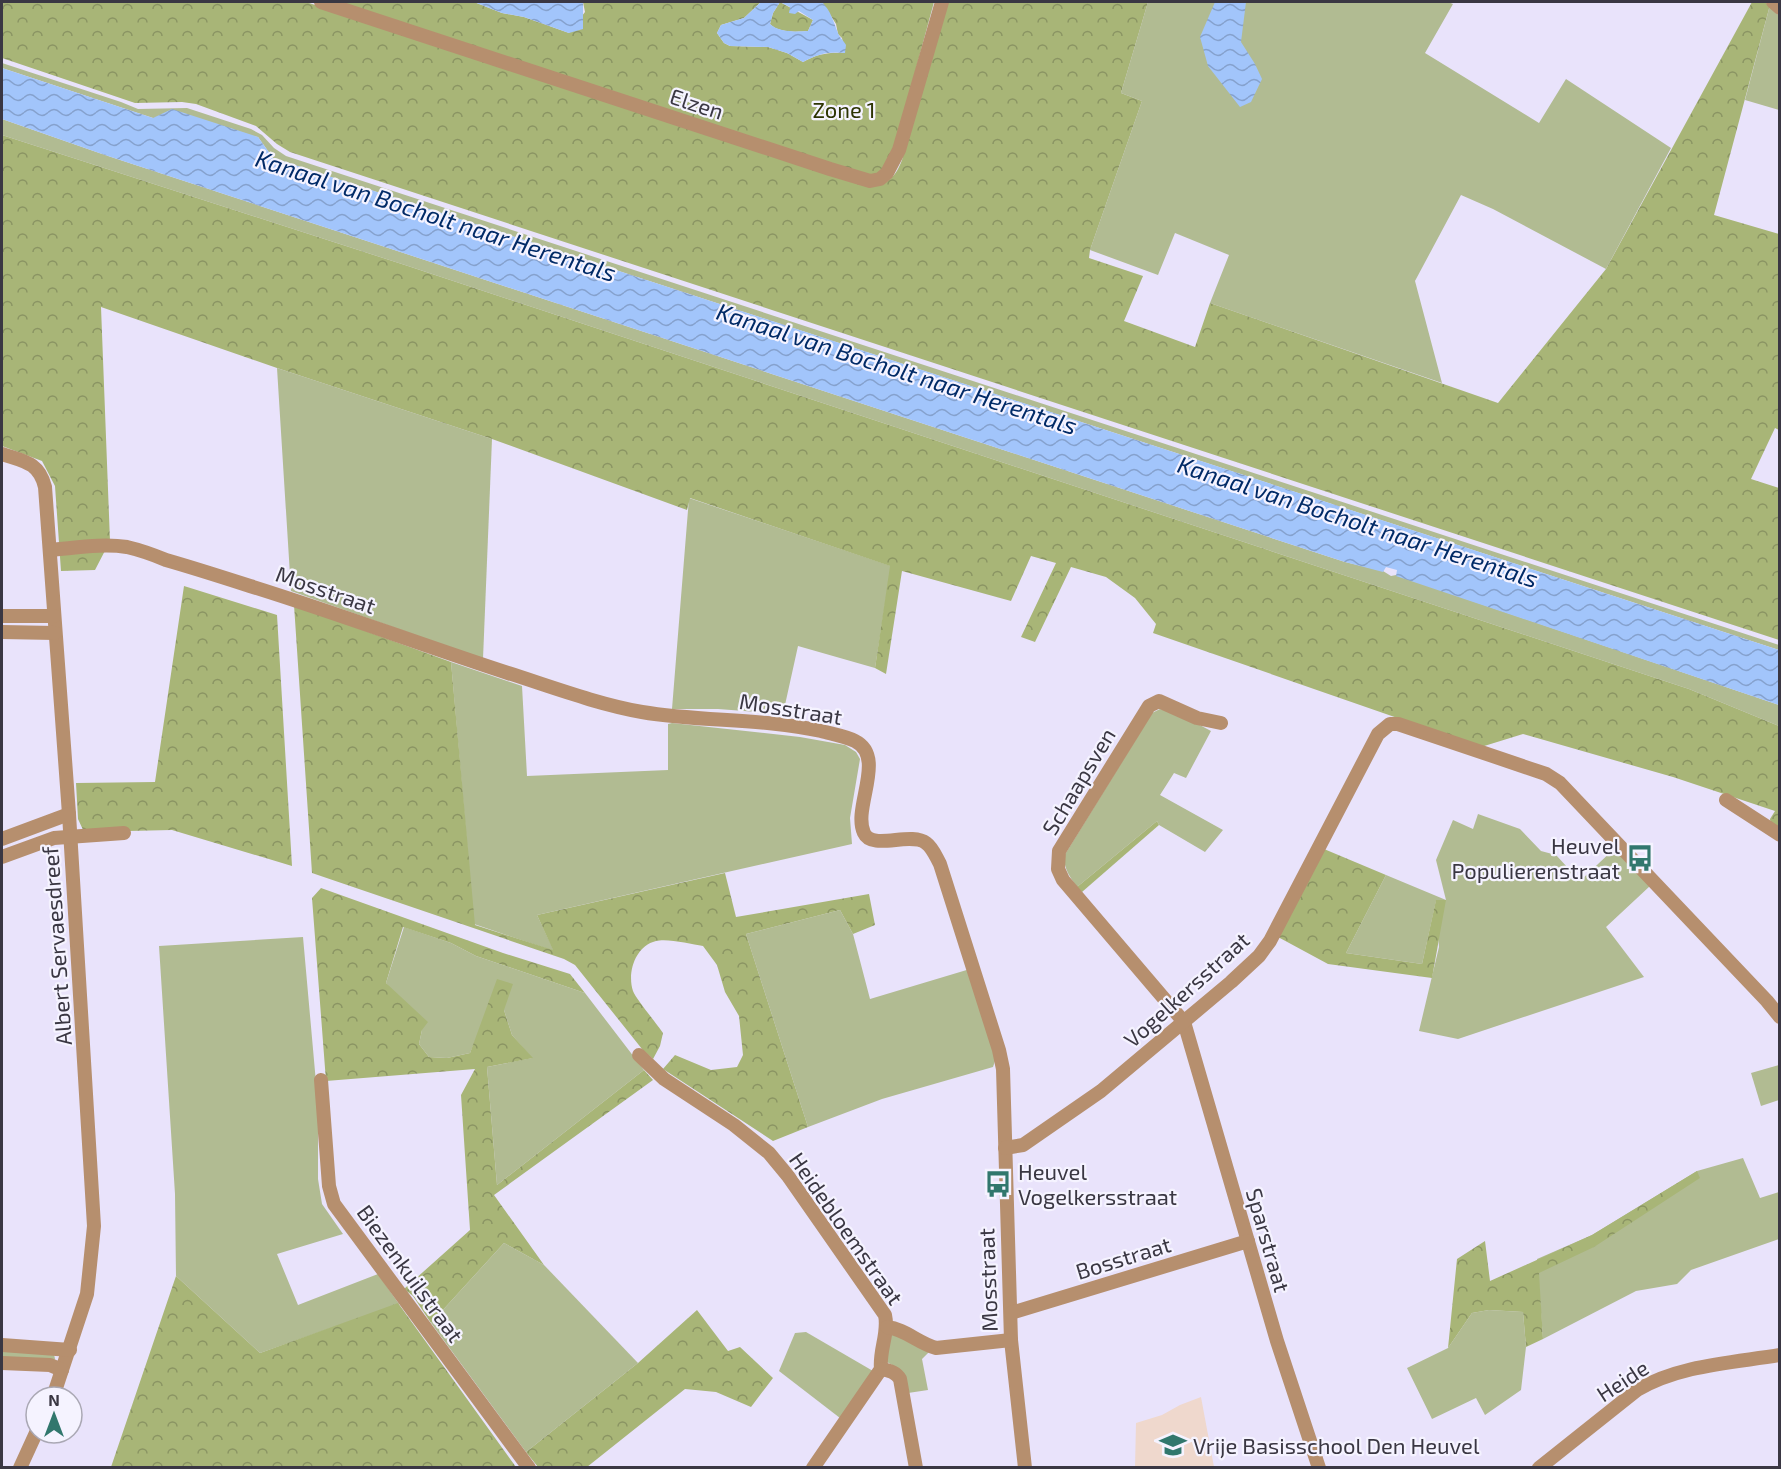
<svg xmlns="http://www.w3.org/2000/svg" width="1781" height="1469" font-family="'Exo 2',sans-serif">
<defs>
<pattern id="forest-crowns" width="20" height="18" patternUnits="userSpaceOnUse" patternTransform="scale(1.5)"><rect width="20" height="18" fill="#a8b577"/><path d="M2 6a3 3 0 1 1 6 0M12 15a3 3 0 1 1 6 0" fill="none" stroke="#8a9463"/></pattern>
<pattern id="water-waves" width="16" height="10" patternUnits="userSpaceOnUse" patternTransform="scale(1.5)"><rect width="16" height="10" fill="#a2c5fb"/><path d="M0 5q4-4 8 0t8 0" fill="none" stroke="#85a1cd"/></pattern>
</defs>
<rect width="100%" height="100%" fill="#e9e3fb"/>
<!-- education -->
<polygon fill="#efd8cd" points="1201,1397 1214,1467 1135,1467 1136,1423 1162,1415 1180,1405"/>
<!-- grass -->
<g fill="#b1bb92">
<polygon points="1148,2 1448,2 1453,4 1425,53 1539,123 1566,79 1671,148 1606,269 1493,209 1461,195 1415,281 1442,383 1210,303 1229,255 1175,233 1158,275 1090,250 1142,101 1121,93"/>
<polygon points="1770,5 1779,16 1779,110 1745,100"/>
<polygon points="2,63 121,102 138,109 187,108 251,129 262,135 274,148 286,156 1779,645 1779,650 273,158 258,137 153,118 2,68"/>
<polygon points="2,119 105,155 1345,562 1383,571 1391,576 1396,575 1779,705 1779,726 1689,689 408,266 2,135"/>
<polygon points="277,368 492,439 483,659 291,591"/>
<polygon points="689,498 891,566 875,668 798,646 783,714 718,709 672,709"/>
<polygon points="451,662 522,686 527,776 668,770 668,724 672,723 800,737 845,745 856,752 860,759 850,818 852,844 537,915 554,951 474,924"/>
<path d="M1160,709L1179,714L1211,731L1186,778L1174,773L1160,795L1223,830L1205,852L1159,825L1157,821L1077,887C1070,877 1064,869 1064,856L1152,713Z"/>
<polygon points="1478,814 1520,829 1541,851 1556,855 1580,881 1615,848 1650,886 1606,927 1644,977 1458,1039 1419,1031 1439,947 1436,901 1422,964 1346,953 1386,875 1446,900 1436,860 1453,820 1473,829"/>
<polygon points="840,910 853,934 870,999 970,969 996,1058 993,1067 882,1099 808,1127 746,934"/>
<polygon points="404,927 451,943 476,956 585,993 644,1070 497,1185 487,1067 532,1058 512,1035 504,1010 478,1034 470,1053 447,1058 429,1057 419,1044 422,1030 386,983"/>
<polygon points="303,937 318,1105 318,1179 322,1204 343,1234 277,1254 298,1305 378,1274 399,1304 260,1353 176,1276 175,1194 159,946"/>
<polygon points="1779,1065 1779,1100 1761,1106 1751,1073"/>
<polygon points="1743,1158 1760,1198 1779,1192 1779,1239 1691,1270 1677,1284 1636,1291 1543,1339 1537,1259 1592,1235 1697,1171"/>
<polygon points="504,1243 544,1265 638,1363 526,1452 431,1323"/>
<polygon points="1489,1310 1523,1312 1526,1347 1521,1390 1485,1415 1476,1398 1432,1419 1407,1368 1448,1348 1472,1313"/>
<polygon points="806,1332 873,1371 840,1418 779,1371 795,1333"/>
<polygon points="895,1333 929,1352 922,1359 928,1390 908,1393 899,1369 887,1362 888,1335"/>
<polygon points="2,1349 54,1354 55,1359 53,1361 2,1359"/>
</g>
<!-- forest -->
<g fill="url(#forest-crowns)">
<path d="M2,2H306L872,187C891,180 895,178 902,160L946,2H1148L1121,93L1142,101L1090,250L1089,258L1143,276L1124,321L1195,347L1210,303L1498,403L1606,269L1752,2H1764L1770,5L1714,215L1779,234V430L1775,428L1751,479L1779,488V640L290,152L277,144L256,126L196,104L182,102L135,103L2,58Z"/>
<path d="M337,2H474L502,13L524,17L569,33L585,12L583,2H761L744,18L721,25L717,33L724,43L730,46L768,47L787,53L803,62C817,54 829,52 845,53L842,38L838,34L836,24L822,2H934L894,150L886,169L874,176L857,172Z"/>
<path d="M780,2L813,20L808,31C796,32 778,33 770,24L773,13Z"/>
<polygon points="2,135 408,266 1689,689 1779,726 1779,831 1771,826 1770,819 1775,811 1673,777 1523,734 1481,747 1153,633 1156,624 1135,598 1106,577 1071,567 1035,642 1021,637 1056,563 1031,556 1011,601 902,571 886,674 875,668 890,566 690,498 687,510 492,439 277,368 101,307 110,541 95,570 61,571 55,486 42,461 2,446"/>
<polygon points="184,586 277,615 292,866 172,830 84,832 78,819 76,783 155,782"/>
<path d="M294,605L451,662L475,925L553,950L537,915L725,873L736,917L869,894L875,925L853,934L840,910L746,934L808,1127L773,1141L663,1069L675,1055L711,1070L737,1067L743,1055L739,1016L725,992L717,965L703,946C691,944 667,938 656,941C635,946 627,973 633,991C636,999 657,1024 663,1033L660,1046L653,1059L642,1049L575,965L564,959L312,873Z"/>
<polygon points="1157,821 1159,825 1082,892 1077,887"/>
<polygon points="1324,849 1386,875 1346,953 1422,964 1436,900 1446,900 1432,978 1328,964 1278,937"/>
<polygon points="321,888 503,953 570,974 585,993 476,956 451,943 403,927 386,983 428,1022 422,1030 419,1044 429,1057 447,1058 470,1053 497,979 513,984 504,1010 512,1035 533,1058 487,1067 497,1185 644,1070 653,1080 494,1195 544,1265 504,1243 431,1323 413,1296 404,1289 470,1230 461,1095 475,1069 326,1081 312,898"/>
<polygon points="1697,1171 1700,1178 1594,1247 1539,1273 1543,1339 1526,1347 1523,1312 1489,1310 1472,1313 1448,1348 1457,1259 1485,1241 1490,1281 1592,1235"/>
<polygon points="176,1276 260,1353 398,1303 516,1467 111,1467"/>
<polygon points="697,1310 728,1351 740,1347 773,1378 751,1407 716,1392 685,1389 587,1467 538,1467 526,1452 638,1363"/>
</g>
<!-- water -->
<g fill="url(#water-waves)" fill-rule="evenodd">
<polygon points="474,2 583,2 583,29 569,33 524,17 502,13"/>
<path d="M761,2H822C831,11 833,21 838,33C839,37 844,41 846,45L845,53C829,51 817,54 803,62L787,53L768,47L730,46L724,43L717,33L721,25L744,18ZM780,2L790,7L789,13L795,14L799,11L813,20L808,31C796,32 778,32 770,24L773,13Z"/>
<polygon points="1215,2 1246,2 1241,42 1255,64 1262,79 1251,102 1240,107 1208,66 1200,37"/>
<polygon points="2,68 153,118 172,109 258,137 273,158 1779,650 1779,705 1396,576 1397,570 1386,567 1383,572 1345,562 105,155 2,119"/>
</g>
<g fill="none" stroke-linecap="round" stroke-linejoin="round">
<!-- minor -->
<g stroke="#b68f6e" stroke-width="14">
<polyline points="321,2 830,169 870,181 880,179 887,173 899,150 942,2"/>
<polyline points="1773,2 1780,8"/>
<path d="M2,454C23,461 39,462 45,487L69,814L94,1226L87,1294L53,1397"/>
<path d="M50,550C75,548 102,543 127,547C140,550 154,555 166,560C194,568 222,577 250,586C337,613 422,645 508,673C552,687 597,704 642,712C701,722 762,718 821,731C832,734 845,736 855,741C887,757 852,808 864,833C872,851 911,831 926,843C933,848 936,857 940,864L999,1050L1003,1069L1011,1340L1025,1468"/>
<polyline points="2,616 54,616"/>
<polyline points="2,632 55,633"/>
<polyline points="1221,723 1197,718 1159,701 1149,706 1059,851 1058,869 1063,880 1184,1022 1277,1341 1319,1468"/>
<polyline points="1726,800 1780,835"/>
<polyline points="2,839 69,814"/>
<polyline points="2,857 54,838 124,833"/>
<path d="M639,1055L664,1079L734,1125L769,1153L788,1176L885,1315C889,1333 879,1350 881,1369L813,1468"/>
<polyline points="321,1080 329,1186 334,1204 529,1468"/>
<polyline points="1005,1148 1023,1145 1101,1091 1231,982 1259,956 1270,941 1378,734 1390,724 1398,724 1546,774 1560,783 1767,1001 1780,1017"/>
<polyline points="1011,1313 1248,1241"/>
<path d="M887,1327C905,1329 918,1343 936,1348L1011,1340"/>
<polyline points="2,1345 70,1350"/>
<polyline points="2,1363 50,1365 62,1370"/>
<path d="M881,1369C889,1370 896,1372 900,1379L916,1468"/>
<polyline points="20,1468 36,1433"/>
<path d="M1539,1468L1637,1390C1680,1365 1731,1363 1780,1355"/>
</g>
</g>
<!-- icons -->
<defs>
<symbol id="bus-bare" viewBox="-9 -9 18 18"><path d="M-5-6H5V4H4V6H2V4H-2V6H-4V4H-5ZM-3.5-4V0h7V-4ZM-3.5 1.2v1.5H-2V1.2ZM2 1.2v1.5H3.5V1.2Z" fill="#31776d" stroke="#f5f3ff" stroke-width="2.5" paint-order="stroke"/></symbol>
<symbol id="school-bare" viewBox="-9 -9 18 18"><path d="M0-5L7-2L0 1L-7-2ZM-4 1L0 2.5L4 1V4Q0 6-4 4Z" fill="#31776d" stroke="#f5f3ff" stroke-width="2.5" paint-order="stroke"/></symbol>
</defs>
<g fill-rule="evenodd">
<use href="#bus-bare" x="1621" y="839" width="38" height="38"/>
<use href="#bus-bare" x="979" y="1165" width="38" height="38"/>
<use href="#school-bare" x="1154" y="1426" width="38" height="38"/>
</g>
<g text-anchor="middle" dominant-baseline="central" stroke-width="4.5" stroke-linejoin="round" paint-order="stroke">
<!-- street labels -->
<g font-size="22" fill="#3a3743" stroke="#f5f3ff">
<text transform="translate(697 103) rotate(18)">Elzen</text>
<text transform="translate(326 589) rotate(19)">Mosstraat</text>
<text transform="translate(791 708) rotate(9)">Mosstraat</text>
<text transform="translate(1078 781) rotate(-59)">Schaapsven</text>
<text transform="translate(56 946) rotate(-94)">Albert Servaesdreef</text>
<text transform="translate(1186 989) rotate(-42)">Vogelkersstraat</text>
<text transform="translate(847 1228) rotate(55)">Heidebloemstraat</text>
<text transform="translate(1269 1240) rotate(74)">Sparstraat</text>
<text transform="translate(1123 1257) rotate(-17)">Bosstraat</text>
<text transform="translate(411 1273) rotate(54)">Biezenkuilstraat</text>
<text transform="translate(987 1280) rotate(-92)">Mosstraat</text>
<text transform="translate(1622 1380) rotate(-33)">Heide</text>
</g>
<!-- park labels -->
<g font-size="22" fill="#2c3402" stroke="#f5f3ff">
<text x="844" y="109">Zone 1</text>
</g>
<!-- poi labels -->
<g font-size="22" fill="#3a3743" stroke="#f5f3ff" text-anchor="start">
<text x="1620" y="845" text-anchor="end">Heuvel<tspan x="1620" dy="25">Populierenstraat</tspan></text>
<text x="1018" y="1171">Heuvel<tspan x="1018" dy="25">Vogelkersstraat</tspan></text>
<text x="1193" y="1445">Vrije Basisschool Den Heuvel</text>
</g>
<!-- water labels -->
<g font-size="24" font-style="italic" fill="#012a67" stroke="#f5f3ff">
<text transform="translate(436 215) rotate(18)">Kanaal van Bocholt naar Herentals</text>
<text transform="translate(897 368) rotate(18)">Kanaal van Bocholt naar Herentals</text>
<text transform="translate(1358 521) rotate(18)">Kanaal van Bocholt naar Herentals</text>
</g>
</g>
<!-- border -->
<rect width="1781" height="1469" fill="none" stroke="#3a3743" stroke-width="6"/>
<!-- north arrow -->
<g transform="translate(54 1415)"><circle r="28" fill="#f5f3ff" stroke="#aaa8b4" stroke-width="1.5"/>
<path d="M0-4.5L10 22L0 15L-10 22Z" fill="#31776d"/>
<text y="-9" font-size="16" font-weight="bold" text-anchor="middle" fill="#3a3743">N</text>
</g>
</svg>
